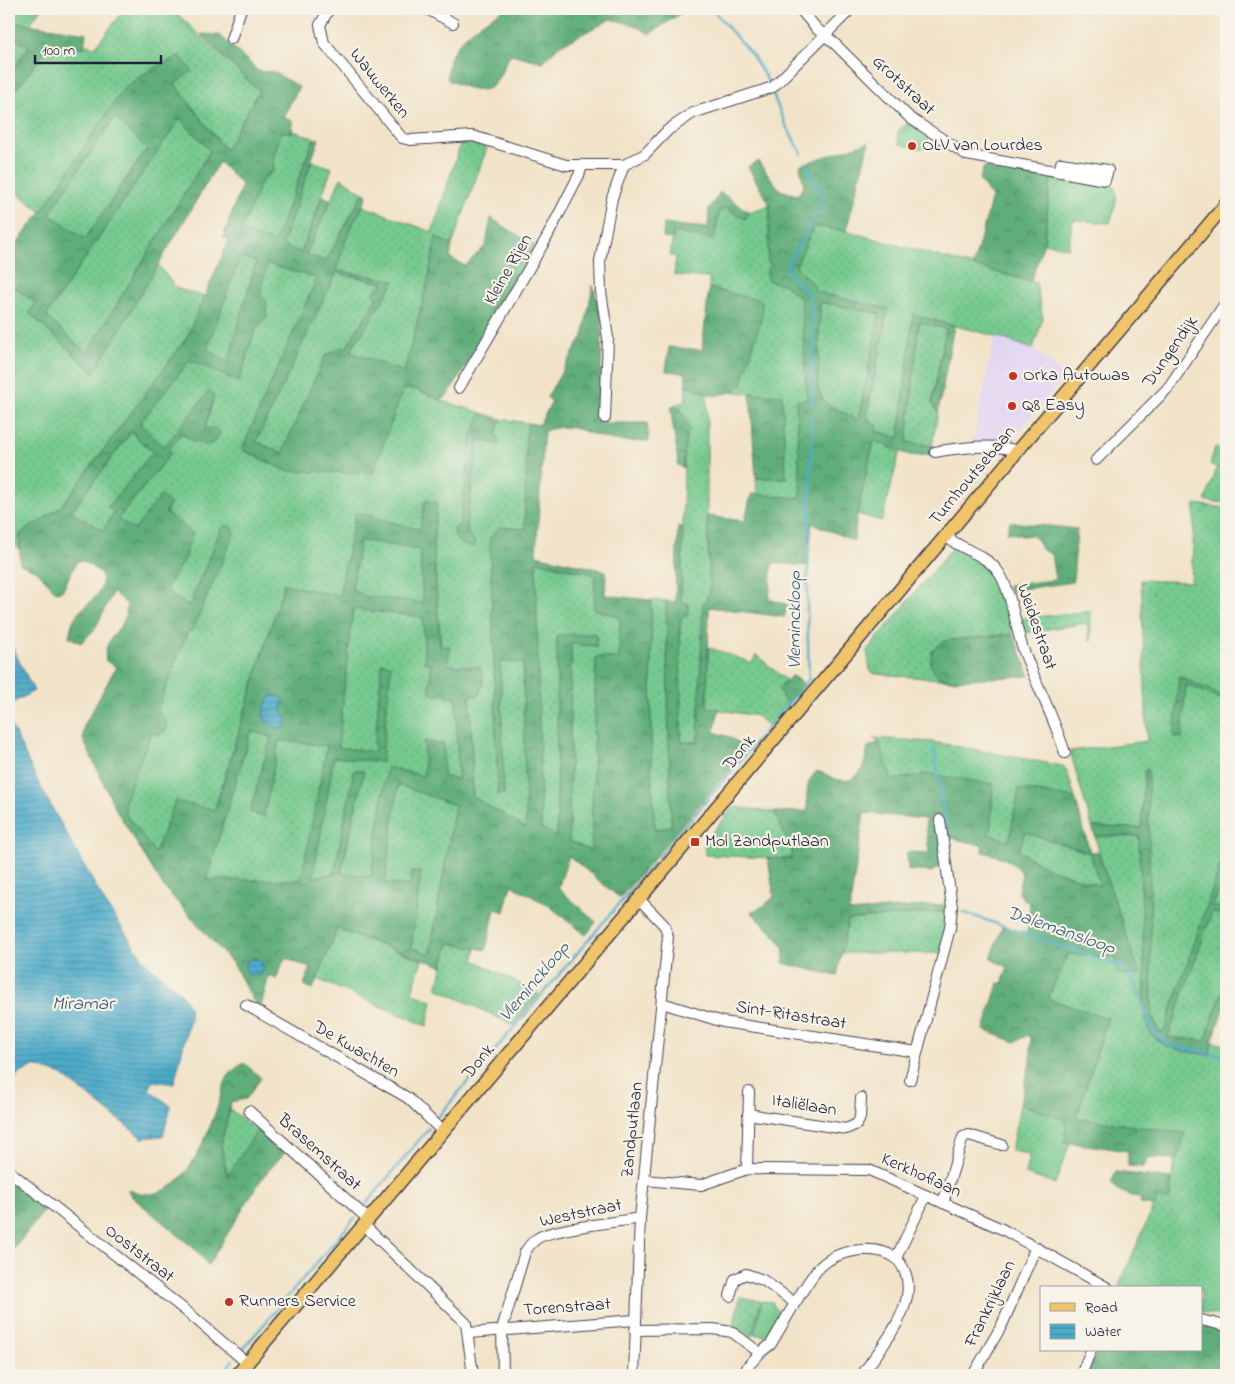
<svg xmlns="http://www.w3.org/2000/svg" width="1235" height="1384" font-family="'Indie Flower',sans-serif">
<defs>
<pattern id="grass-dots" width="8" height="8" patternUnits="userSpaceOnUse" patternTransform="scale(1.25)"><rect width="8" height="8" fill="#74c98e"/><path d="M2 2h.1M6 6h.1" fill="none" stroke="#64ac7b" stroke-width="1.8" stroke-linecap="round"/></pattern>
<pattern id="forest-crowns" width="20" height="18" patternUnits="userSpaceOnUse" patternTransform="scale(1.25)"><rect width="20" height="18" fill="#5fad79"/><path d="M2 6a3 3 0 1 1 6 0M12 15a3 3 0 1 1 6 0" fill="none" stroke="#4e8c64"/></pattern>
<pattern id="park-tufts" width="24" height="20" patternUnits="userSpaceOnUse" patternTransform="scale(1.25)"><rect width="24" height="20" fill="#74c98e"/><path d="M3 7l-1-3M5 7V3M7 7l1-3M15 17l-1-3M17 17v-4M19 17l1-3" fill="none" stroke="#64ac7b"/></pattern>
<pattern id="water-rules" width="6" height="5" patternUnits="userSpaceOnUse" patternTransform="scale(1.25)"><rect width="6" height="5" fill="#4cabca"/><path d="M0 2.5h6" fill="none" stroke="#3f8ba5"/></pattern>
</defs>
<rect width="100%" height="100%" fill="#f7f3e8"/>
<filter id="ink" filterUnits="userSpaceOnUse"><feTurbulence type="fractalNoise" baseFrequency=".02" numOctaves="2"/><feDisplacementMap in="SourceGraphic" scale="10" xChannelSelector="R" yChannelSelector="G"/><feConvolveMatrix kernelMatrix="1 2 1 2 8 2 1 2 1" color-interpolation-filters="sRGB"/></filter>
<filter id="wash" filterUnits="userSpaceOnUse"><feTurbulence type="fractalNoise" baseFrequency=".0096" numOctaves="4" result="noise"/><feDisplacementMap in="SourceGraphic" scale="20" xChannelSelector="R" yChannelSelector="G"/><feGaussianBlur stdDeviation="1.12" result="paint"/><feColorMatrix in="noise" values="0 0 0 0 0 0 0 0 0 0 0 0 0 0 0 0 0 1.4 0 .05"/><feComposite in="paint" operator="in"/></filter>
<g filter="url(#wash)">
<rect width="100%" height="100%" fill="#f1e3c8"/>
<!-- built -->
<polygon fill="#e1d4f4" points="995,336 1033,349 1065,376 1008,444 973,442"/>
<!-- grass -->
<g fill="url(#grass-dots)" stroke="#4b7664" fill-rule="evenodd">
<polygon points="9,9 41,9 29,25 9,21"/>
<polygon points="125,9 172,9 259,91 225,150 175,84 180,56 144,74 124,88 41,212 9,186 9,99 52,42 84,48 85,44 95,47"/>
<polygon points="9,38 30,45 9,75"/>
<polygon points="115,117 147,148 85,239 48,214"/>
<polygon points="180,118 210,151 87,353 46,316"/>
<polygon points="291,130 314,138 275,242 240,232 261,181 274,170 273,158 282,131 292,133"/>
<polygon points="467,142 487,148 452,245 436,237 428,281 404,372 350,352 394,281 336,270 350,228 363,206 432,232 461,143"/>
<polygon points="312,161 332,168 301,253 281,245"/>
<path d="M1051,175L1111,183C1122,192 1113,212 1110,223L1073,220L1068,248L1044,243Z"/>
<polygon points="341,178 363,193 326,261 306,255"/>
<polygon points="770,205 767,280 785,285 801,298 807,400 796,401 801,499 757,495 756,478 786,478 782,396 733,392 742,383 762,301 709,288 709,278 674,275 676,256 670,256 674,232 714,240 719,212 725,208 745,219 749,212"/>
<path d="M814,226L846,231L1036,283L1043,318L1033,349L995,336L913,315L899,438L876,431L867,414L888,309L816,292C812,279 803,277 796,266Z"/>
<polygon points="240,257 256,262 228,362 206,349"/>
<path d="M267,264L317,278L242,450L287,471L403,389H415L440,400L482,413L472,436L460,524L475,542L469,535L466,525L479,439L499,440L496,434L501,419L528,423L526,436L525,530L500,527L490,538L498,794H504L500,661L523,663L527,829L473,797L470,696L479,667L447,665L450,646L441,647L433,544L437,503L425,501L420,530L356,512L339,596L284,584L214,811L156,854C149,845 128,821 125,813C120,797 153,729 163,715L157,710L187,633L193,629L221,529L189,606L173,597L166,588L183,561L161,496L134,531L118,519L171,453L168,451L181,433L197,444L205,429L214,395L164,448L140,423L190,360L239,382L254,333L261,325L260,294Z"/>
<polygon points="158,265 176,288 205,297 186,339 61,507 20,534 19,550 9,538 9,524 16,521 9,511 9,284 36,303 29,313 94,373"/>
<polygon points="336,273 384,283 379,288 377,299 346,348 325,356 283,453 256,442"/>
<polygon points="820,302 880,314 858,421 825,403 818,390"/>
<polygon points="919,322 946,329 932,403 938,412 932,446 907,442"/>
<polygon points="686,385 707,392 707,516 710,592 703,606 698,742 681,742 680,618 688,603 681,602 685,420 680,408 675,405 686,401"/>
<polygon points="131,432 153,452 108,507 114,512 103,530 70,512"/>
<polygon points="874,440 900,451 882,521 857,514"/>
<polygon points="1215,447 1226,453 1226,503 1205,501 1217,468 1210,464"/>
<path d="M1195,504L1226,508V856H1224L1164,1033L1159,1032L1152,1015L1145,770L1141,828L1092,827L1070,751L1147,741L1141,580L1191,582ZM1179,677L1220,699L1186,684L1181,738Z"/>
<polygon points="360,540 420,550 423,604 363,596 352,589"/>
<polygon points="953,547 985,562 1000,581 1013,634 944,641 939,677 951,680 875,674 870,671 867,650"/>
<polygon points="536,561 595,575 594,609 620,617 619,659 596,657 591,851 569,841 571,644 596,646 596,634 557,635 557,838 541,828"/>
<polygon points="651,600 666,601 671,826 655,830 651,768"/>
<polygon points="353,608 423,617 425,663 431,664 430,694 456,697 458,780 443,776 443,744 425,777 387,767 371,877 341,873 364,771 355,770 334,874 312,877 334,757 381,762 382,663 374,752 338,747"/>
<polygon points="1091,611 1091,641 1089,641 1087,623 1024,633 1018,619"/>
<polygon points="708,647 752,663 756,655 786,680 779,688 783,699 788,704 769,727 757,716 707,708"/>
<polygon points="251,731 271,737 250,811 263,817 279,740 328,746 301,880 206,880"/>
<polygon points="873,738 933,742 1063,766 1067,771 1075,798 1019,790 1009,842 987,834 942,777 927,774 892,780 879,742"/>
<polygon points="398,785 455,805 430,954 411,948 421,873 409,886 385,883"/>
<polygon points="733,807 774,812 792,850 791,859 705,855 704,843"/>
<polygon points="1024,832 1090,853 1101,886 1047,868 1019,851"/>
<polygon points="1095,836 1139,836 1145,987 1142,1008 1155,1039 1210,1055 1212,1042 1226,1045 1226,1317 1201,1312 1201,1288 1119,1286 1157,1198 1170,1199 1174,1159 1178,1159 1076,1119 1108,1018 1047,999 1068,954 1114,956 1139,974 1108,886"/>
<polygon points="1226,871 1226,910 1213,906"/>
<polygon points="949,911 941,953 841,953 848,920"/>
<polygon points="1212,912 1226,916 1226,981 1205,1041 1168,1037"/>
<polygon points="337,929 422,960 412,993 432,1001 427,1026 317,979"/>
<polygon points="449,943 476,948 474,960 539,994 513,1025 437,988"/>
<polygon points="1020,1104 1067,1120 1065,1142 1070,1143 1055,1184 1025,1174 1029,1154 1011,1151"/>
<polygon points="230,1109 257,1131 228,1176 221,1144"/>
<polygon points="740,1297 761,1301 752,1336 733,1326"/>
</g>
<!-- forest -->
<g fill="url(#forest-crowns)" stroke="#40685a" fill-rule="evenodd">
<path d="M505,9H687L650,34L634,25L611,19L559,46L543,62L511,54C504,63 502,74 496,82C485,98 463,86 448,80C443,46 479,23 505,9Z"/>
<polygon points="9,21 86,33 84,48 52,42 9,99 9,75 30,46 9,38"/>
<path d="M201,34L220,35L258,71L274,72L299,87L283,117L293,121L292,133L282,131L273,158L274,170L261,181L241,232L275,242L314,138L319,139L282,245L301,253L323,196L331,200L306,254L326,261L363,193L367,195L363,206L350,228L336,270L395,281L350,352L404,372L428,281L436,237L452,245L450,258L465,266L486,245L491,218L535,246L460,376L446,397L440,400L415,389L403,390L373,473L287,471L242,449L317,278L267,264L260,294L267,301L266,317L254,333L239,382L190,360L140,423L164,447L209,391L214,395L205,429L214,428L220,432C212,456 195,440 181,434L168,451L171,453L118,519L134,530L161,496L170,504L166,513L193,533L183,561L166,588L173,597L189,606L221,529L225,525L232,527L235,532L193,629L187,633L157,710L166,722L167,729L160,734L151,733L125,800V813L155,853L175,801L215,810L284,584L339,596L356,512L420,530L425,501L437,502L433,544L440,646H450L447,665L480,667L484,680L479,695L470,696L473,797L526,828L523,663L500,662L504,794L498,795L490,538L500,527L525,529L526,436L528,423L539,425L552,402L547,397L583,336L593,285L602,318L600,423H647L649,441C636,441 621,442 609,439C582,433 574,421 544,431L536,555L606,571L605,595L651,600V768L655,830L671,826L666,601L675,602L678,526L683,527L681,602L688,603V615L680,619L681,742H698L703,605L710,592L707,516L745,521L751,494L801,498L796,401L807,399L801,299L785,285L767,280L770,205L748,167L758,161L780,190L797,195L804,187L800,165L869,142L846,231L814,226L796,266C803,277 812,279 816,292L888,309L867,414L871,423L877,425L876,431L899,438L913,314L954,326L938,412L932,403L946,329L919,322L907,442L932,446L931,453C911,462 893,447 874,441L857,514L854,541L812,523L808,566L772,563L769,599L788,605L784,617L709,607L707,707L719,709L714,732L730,737L747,749L620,898L569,856L558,888L596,922L586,935L548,905L511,885L504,912L495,909L486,950L449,943L442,966L337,929L313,989L304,985L310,968L285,958L276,979L269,975L261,1006L255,1004L234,965L163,886L115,808L83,739L84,726L116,667L106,661C102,643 116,635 124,620C126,615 126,609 127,604L113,592L95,629L81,643L69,637C70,632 71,626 73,621C82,603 108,597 101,573L83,561H77L62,591L56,592L37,571L20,564V534L61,507L186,339L229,240L223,237L242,185L219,162L94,373L29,313L36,303L9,284V254L41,212L124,88L144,74L180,55L192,71L175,84L225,150L259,91ZM115,117L147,149L85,239L49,214ZM180,118L210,151L87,353L46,316ZM240,257L256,262L228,362L207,349ZM336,273L384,283L375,290L373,295L376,299L346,348L343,347L325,356L282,453L256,442ZM820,302L880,313L858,420L825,403L818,390ZM131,432L153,452L108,507L114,512L103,530L71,512ZM360,540L420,550L423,603L363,596L352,589ZM536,561L595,575L594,609L620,617L619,658L596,657L591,851L569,841L571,644L596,646V634L557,635V837L541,828ZM353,609L423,617L425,663L431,664L430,694L456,697L458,780L443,776L444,745L424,741V776L387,767L371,877L341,873L364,771L354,770L334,874L313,877L334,757L382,762L391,665L382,663L374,752L338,747ZM251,731L271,737L250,812L264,817L279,740L327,746L301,880H206ZM398,785L455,805L430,954L411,948L421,872H412L409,886L385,883Z"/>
<polygon points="984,167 1051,175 1044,243 1031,281 973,266 992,197 979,180"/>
<polygon points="720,192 749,212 745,219 725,208 719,212 714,240 673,232 672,239 663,238 664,224 708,228 709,209"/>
<polygon points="709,288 762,301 762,316 742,384 733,392 714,396 686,385 686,373 666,371 669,347 702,350"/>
<polygon points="750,393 782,395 786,478 756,478"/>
<path d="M675,405L680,408L690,430L686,436L683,468L678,465C677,445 672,427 671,408Z"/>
<polygon points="482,413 501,419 496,434 499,440 498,445 478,439 466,525 469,535 475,542 475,547 462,545 455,538 454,529 460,524 472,436"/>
<polygon points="1010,522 1077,529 1073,582 1010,591 1008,585 1055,580 1051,554 1041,549 1037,539 1031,535 1023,536 1007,532"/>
<polygon points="1013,634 1030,676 951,680 939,677 930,665 932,651 944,641"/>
<polygon points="792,675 804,684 788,704 783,699 779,688"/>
<polygon points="1179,676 1221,695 1221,699 1186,684 1182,738 1174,736"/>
<path d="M879,742L892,780L927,774L993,784L991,827L988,834L1009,841L1019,789L1075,798L1090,852H1098L1140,975L1118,974L1114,956L1067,954L1048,999L1108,1018L1076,1118L1185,1133L1178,1159L1148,1158L1144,1167L1128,1166V1151L1065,1142L1066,1120L1020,1104L1031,1057V1038L1028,1035L1015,1042L984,1030L998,983L1002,984L1008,967L991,959L1002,927L1027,933L1030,903L1024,900L1018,891L1022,875C1013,859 999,856 982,852V845L942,836L944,864L931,872L908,870L907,852L929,853L925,819L864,813L849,912L948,904L949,911L848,920L837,976L783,963L785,949L775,936L751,912L764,906L774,897L768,858L791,859L792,850L774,812L808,811C807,795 804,783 817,771C824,773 832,778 839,780C861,784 865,763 868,747ZM1025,832L1090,853L1100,886L1047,868L1019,851Z"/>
<path d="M1145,770H1148L1152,1015L1159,1032H1164L1224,855L1226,856V871L1213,906L1226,910V916L1212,912L1168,1037L1205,1041L1226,981V1001L1212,1042L1210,1055C1161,1049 1139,1044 1145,987L1139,836H1095L1092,827L1141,828Z"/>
<path d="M244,1063L261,1078L246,1099L231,1102L221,1144L227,1176L257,1131H261L285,1152L262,1178L208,1265L196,1250L130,1195L128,1189C178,1213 204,1144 217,1108C221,1098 223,1084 229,1075C232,1071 239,1066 244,1063Z"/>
<polygon points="1116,1172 1171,1179 1169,1200 1157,1198 1155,1206 1140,1204 1141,1199 1119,1191 1111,1183"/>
<polygon points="9,1176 48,1206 9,1255"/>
<polygon points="1201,1326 1226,1330 1226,1375 1147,1375 1124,1373 1122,1375 1088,1375 1097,1350 1201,1350"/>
</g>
<!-- park -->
<polygon fill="url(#park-tufts)" stroke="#4b7664" points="909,122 930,135 922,149 899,144 898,131"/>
<!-- pitch -->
<polygon fill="#74c98e" stroke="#4b7664" points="762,1301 773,1302 773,1307 779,1312 766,1336 754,1334"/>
<!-- water -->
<g fill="url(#water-rules)" stroke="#376682">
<polygon points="9,640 34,691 9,705"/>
<polygon points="278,695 284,699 282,711 288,719 285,727 280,729 270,725 263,716 264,707 271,696"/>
<polygon points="9,721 39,784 105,903 146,963 182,994 189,1007 190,1019 174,1084 153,1081 149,1090 171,1106 163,1136 142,1138 62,1075 34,1066 21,1073 9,1084"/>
<circle cx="254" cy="967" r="9"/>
</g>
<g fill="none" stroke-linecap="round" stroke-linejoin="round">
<!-- stream -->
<g stroke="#4cabca" stroke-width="2.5">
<polyline points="712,9 752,55 769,83"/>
<polyline points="772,92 786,126 802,154"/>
<polyline points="806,163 822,199 818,211 786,268 791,277 808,294 813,316 812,406"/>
<polyline points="934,749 948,841"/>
<polyline points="658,858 809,679 807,608 812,417"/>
<path d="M962,912L1118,965C1147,984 1140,1030 1171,1046L1226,1056"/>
<polyline points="437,1118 653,864"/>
<polyline points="366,1204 429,1128"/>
<polyline points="242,1350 355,1218"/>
<polyline points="221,1375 233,1360"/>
</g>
</g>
</g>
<g filter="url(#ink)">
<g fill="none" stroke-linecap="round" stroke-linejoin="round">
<defs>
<g id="minor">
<polyline points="329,9 320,25 324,43 402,138 410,140 473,136 566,165 624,165"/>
<polyline points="427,9 453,23"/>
<polyline points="800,9 817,29 833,42 910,118 967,155 1105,180 1108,170 1061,163 1059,172"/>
<polyline points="231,39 241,9"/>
<polyline points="459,388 546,239 579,175 582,166"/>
<polyline points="605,418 608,338 601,292 600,261 612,198 624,165 645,154 668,130 693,113 773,87 851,9"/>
<path d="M935,452C957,448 996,443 1017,451"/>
<polyline points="1096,460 1168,388 1226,302"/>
<path d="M945,536C961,549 984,554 997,570C1011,588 1015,626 1023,649C1036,684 1054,717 1065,753"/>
<polyline points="662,1003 723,1022 917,1052"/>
<polyline points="246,1005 408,1098 443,1132"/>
<polyline points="910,1080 950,928 952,907 940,820"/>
<polyline points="249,1111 369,1220"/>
<polyline points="748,1114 846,1129 857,1124 860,1118 861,1098"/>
<polyline points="747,1169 749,1092"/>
<polyline points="9,1171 191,1315 247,1363"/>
<polyline points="644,1180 701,1185 747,1169 869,1170 1002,1229 1108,1288"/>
<polyline points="943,1203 963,1137 969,1135 1002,1145"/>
<polyline points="364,1225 466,1323 473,1375"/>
<path d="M795,1303C803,1291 810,1277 820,1267C838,1249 874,1244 896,1258"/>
<polyline points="1201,1320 1226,1326"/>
<polyline points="635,1330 713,1329 732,1332 760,1353 771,1344 795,1303 763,1280 746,1274 735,1279 730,1296"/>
<polyline points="469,1333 635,1320"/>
<path d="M503,1375L502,1329L525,1252C529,1246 532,1241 538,1238C554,1228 618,1222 640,1218"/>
<polyline points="634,1375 640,1218 668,937 665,926 639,899"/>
<polyline points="744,1375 748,1366 760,1353"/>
<path d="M862,1375C882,1345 930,1294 896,1258L926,1196"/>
<polyline points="973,1375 1002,1325 1036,1247"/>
<polyline points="1081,1375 1091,1350"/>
</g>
<polyline id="major" points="237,1375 1226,204"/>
</defs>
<!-- minor casing -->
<use href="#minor" stroke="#413f50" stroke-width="12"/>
<!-- major casing -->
<use href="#major" stroke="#413f50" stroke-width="15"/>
<!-- minor -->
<use href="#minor" stroke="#fff" stroke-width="10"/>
<!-- major -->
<use href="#major" stroke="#f0c469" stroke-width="12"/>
</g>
</g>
<!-- markers -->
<g fill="#c8321e" stroke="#f7f3e8" stroke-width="2">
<circle cx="912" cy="146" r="5"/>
<circle cx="1013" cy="376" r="5"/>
<circle cx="1012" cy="406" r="5"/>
<rect x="690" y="837" width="10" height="10" rx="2.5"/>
<circle cx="229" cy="1302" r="5"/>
</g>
<g text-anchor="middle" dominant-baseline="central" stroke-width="4.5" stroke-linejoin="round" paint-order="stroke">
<!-- street labels -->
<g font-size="18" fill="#22223b" stroke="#f7f3e8">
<text transform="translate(379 84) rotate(51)">Wauwerken</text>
<text transform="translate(903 86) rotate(43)">Grotstraat</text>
<text transform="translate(509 270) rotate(-60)">Kleine Rijen</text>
<text transform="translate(1171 352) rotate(-55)">Dungendijk</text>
<text transform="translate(973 476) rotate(-50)">Turnhoutsebaan</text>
<text transform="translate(1036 627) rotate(71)">Weidestraat</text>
<text transform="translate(740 753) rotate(-50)">Donk</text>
<text transform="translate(791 1016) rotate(9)">Sint-Ritastraat</text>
<text transform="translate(356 1050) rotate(30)">De Kwachten</text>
<text transform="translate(479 1062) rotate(-50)">Donk</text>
<text transform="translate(804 1106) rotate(9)">Italiëlaan</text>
<text transform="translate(633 1130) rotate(-84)">Zandputlaan</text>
<text transform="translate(319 1153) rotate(42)">Brasemstraat</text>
<text transform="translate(921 1176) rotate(24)">Kerkhoflaan</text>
<text transform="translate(581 1214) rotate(-12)">Weststraat</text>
<text transform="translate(139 1254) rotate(38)">Ooststraat</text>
<text transform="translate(991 1304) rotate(-64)">Frankrijklaan</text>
<text transform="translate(567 1308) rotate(-4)">Torenstraat</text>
</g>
<!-- poi labels -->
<g font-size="18" fill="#22223b" stroke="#f7f3e8" text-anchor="start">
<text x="922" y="146">OLV van Lourdes</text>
<text x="1023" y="376">Orka Autowas</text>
<text x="1022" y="406">Q8 Easy</text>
<text x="705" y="842">Mol Zandputlaan</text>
<text x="239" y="1302">Runners Service</text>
</g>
<!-- water labels -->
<g font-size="19" font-style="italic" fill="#335974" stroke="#f7f3e8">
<text transform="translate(795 620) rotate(-90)">Vleminckloop</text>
<text transform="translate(1061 931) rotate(19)">Dalemansloop</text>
<text transform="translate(535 982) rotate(-50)">Vleminckloop</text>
<text x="83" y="1004">Miramar</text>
</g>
</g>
<!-- margin -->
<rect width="1235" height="1384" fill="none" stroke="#f7f3e8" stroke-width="30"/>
<!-- legend -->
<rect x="1040" y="1286" width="162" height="65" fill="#f7f3e8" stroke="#a29fa3"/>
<rect x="1050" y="1303" width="25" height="8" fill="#f0c469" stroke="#a29fa3"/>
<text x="1085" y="1312" font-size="15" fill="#22223b">Road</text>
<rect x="1050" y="1324" width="25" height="15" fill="url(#water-rules)" stroke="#a29fa3"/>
<text x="1085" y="1336" font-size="15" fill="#22223b">Water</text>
<!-- scale -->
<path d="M35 55v8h126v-8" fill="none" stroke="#22223b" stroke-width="2.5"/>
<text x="42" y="55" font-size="15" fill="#22223b" stroke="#f7f3e8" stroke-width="4" paint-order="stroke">100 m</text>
</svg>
